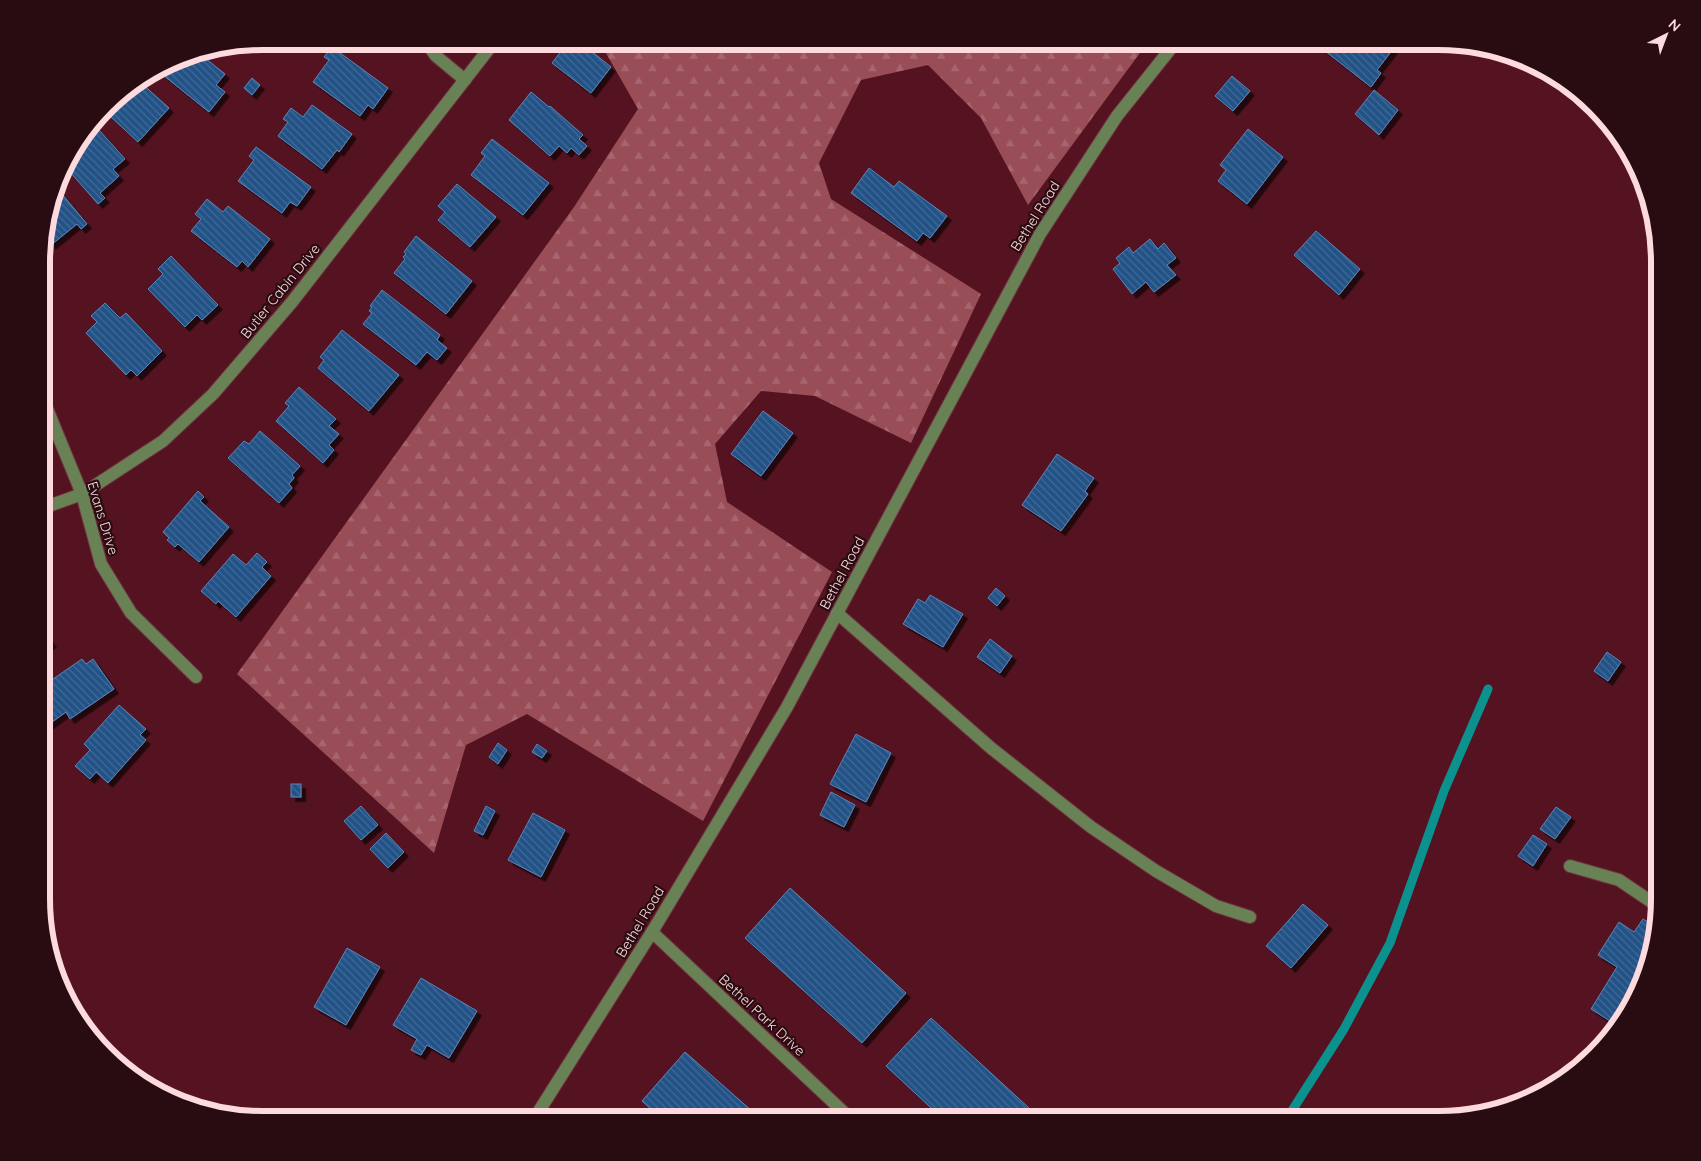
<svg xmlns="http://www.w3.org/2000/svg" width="1701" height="1161" font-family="Quicksand,sans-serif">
<defs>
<pattern id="forest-firs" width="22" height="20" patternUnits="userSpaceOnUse" patternTransform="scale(1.25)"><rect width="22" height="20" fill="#984d57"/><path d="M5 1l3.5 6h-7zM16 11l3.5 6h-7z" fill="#a7666f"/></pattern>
<pattern id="building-back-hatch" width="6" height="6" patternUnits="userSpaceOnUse" patternTransform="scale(1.25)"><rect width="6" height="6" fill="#225286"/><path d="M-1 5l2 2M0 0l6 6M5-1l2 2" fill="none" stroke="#436a97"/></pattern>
<filter id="shadow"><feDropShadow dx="4.5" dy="4.5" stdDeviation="0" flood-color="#0009"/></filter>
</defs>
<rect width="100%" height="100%" fill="#551321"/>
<!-- forest -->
<polygon fill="url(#forest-firs)" points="599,41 1148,42 1028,205 981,118 928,65 861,80 819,163 831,199 981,294 911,443 815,396 761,391 715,444 727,502 832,572 703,821 527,714 466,745 434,853 237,674 574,207 638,109"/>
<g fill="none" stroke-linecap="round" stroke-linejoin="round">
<!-- stream -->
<polyline stroke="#0b918e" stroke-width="9" points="1286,1120 1344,1029 1390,943 1444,791 1488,689"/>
</g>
<!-- building -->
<g fill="url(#building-back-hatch)" stroke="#5887bc" filter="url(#shadow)">
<polygon points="569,41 579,41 611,67 591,93 552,63"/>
<polygon points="1324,42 1384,42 1393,49 1377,70 1381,73 1371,87 1320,47"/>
<polygon points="332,47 388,88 373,109 368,105 360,116 313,82 329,60 324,57"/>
<polygon points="200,54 225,74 216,85 225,92 209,112 158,71 178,58"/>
<polygon points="1232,76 1250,91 1233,111 1215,96"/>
<polygon points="252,78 260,85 252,95 244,88"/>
<polygon points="140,82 169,108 138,142 110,116 121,104 116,99 122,93"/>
<polygon points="1374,90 1398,110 1379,135 1355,114"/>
<polygon points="531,92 549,107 550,106 583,135 579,139 587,146 579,155 571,148 567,153 559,146 550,156 509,120"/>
<polygon points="312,105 352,134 339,152 337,150 322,169 278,136 288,122 283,119 291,108 303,117"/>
<polygon points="98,129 125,159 113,169 119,176 100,193 105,198 98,204 64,165 84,138 86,140"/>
<polygon points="1248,129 1283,157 1247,204 1218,181 1226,170 1220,165"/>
<polygon points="492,139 549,183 523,215 471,175 485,156 481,153"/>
<polygon points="256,147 311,187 297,206 290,202 282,213 238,181 254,160 249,156"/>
<polygon points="869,168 894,187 899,181 947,216 930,238 923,233 917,241 851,193"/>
<polygon points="457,184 496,217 470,247 438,220 445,212 438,206"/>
<polygon points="57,188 87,224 81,229 77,224 51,245 43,234"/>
<polygon points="207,199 223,212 228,206 270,239 248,267 242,261 237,267 191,231 201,219 195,214"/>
<polygon points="1316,231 1360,269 1339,295 1294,255"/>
<polygon points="416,236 472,281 446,314 394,273 405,259 403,257 406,254 404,252"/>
<polygon points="1150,239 1158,249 1164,243 1176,258 1167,265 1176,275 1154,292 1146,282 1132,294 1113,269 1120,263 1116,258 1129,247 1133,253"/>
<polygon points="171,256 218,305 202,320 197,315 185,327 148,289 163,274 158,269"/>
<polygon points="382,290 440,335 437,340 447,348 437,360 427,352 416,365 363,324 372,313 369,311 372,307 370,306"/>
<polygon points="105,303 120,318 126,313 162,351 137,376 131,370 126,375 86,333 97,322 91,316"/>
<polygon points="342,330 399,375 369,411 318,368 324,360 320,357"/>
<polygon points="299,387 336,419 329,426 339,434 329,445 334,450 323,463 276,421 289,406 285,403"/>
<polygon points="763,411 793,433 761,476 731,454"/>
<polygon points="260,431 300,466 292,475 294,478 289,484 292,488 279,503 228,458 244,441 249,444"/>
<polygon points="1057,454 1094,478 1085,491 1088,494 1061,531 1022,505"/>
<polygon points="198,491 204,497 200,501 229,527 199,562 178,544 175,547 167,540 169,538 163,532"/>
<polygon points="257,553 267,562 262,567 271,576 236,617 218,601 216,604 201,591 233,554 246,565"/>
<polygon points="996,588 1005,596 997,606 988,598"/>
<polygon points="930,595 963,614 943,647 903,624 918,599 925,603"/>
<polygon points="43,623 48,630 44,632 52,643 43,649"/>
<polygon points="990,639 1012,656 1000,673 977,657"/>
<polygon points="1607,652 1621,662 1608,681 1594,671"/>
<polygon points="82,659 86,664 93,659 114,689 70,719 66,712 48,725 43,718 43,686"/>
<polygon points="119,705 146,729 140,735 146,740 108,783 96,772 90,779 75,766 90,750 84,744"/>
<polygon points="856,734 891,753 866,802 830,784"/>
<polygon points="498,743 507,750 498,764 489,757"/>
<polygon points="537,744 547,751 542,758 532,752"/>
<rect x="291" y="784" width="10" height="13"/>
<polygon points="831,792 855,805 844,827 820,815"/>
<polygon points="361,806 378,825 361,840 344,821"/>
<polygon points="486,806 495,811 483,835 474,831"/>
<polygon points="1556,807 1571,817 1555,839 1540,829"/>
<polygon points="533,813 565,830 541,877 508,860"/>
<polygon points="386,833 404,852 388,868 370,849"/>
<polygon points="1533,835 1547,844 1533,866 1518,856"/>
<polygon points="790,888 906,993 862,1043 745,938"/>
<polygon points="1303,904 1328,925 1291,968 1266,946"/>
<polygon points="1643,919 1656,927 1648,970 1618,1026 1591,1009 1617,967 1598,955 1619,922 1634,932"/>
<polygon points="347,948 380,967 346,1025 314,1007"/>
<polygon points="421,978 477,1011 449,1058 427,1045 421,1055 411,1050 417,1039 393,1025"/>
<polygon points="931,1018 1029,1108 1019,1120 944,1120 886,1066"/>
<polygon points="685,1052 761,1119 662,1119 642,1101"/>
</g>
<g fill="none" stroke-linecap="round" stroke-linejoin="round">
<defs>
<g id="minor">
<polyline points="425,41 436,56 465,80"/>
<polyline points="43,399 82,494 101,564 131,613 196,677"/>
<polyline points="43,508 82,494 163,441 213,394 292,302 495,41"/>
<polyline points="837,613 991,748 1091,827 1156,871 1216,906 1250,917"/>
<polyline points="1570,866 1619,880 1659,907"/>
<polyline points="652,932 852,1120"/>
<polyline points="534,1119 652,932 787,707 1040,234 1117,116 1176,42"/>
</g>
</defs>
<!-- minor casing -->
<use href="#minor" stroke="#70333f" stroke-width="14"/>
<!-- minor -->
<use href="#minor" stroke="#688255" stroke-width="12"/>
</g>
<g text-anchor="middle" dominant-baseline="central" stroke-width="4.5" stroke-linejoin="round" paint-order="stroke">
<!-- street labels -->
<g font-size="14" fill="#fddadd" stroke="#290c11">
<text transform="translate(1035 216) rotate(-58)">Bethel Road</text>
<text transform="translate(280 291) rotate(-51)">Butler Cabin Drive</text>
<text transform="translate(103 518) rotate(73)">Evans Drive</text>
<text transform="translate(842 573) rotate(-62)">Bethel Road</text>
<text transform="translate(640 922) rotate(-59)">Bethel Road</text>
<text transform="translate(762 1015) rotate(43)">Bethel Park Drive</text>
</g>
</g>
<!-- crop -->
<path d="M0 0H1701V1161H0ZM262 50H1439A212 212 0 0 1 1651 262V899A212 212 0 0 1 1439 1111H262A212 212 0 0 1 50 899V262A212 212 0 0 1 262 50Z" fill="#290c11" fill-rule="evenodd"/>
<path fill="none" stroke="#fddadd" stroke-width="6" d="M262 50H1439A212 212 0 0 1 1651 262V899A212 212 0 0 1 1439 1111H262A212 212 0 0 1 50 899V262A212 212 0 0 1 262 50Z"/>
<!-- north arrow -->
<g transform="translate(1666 35) rotate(42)" stroke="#290c11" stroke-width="4" paint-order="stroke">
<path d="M0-4L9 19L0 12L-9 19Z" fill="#fddadd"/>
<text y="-8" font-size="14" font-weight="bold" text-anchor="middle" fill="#fddadd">N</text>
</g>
</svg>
